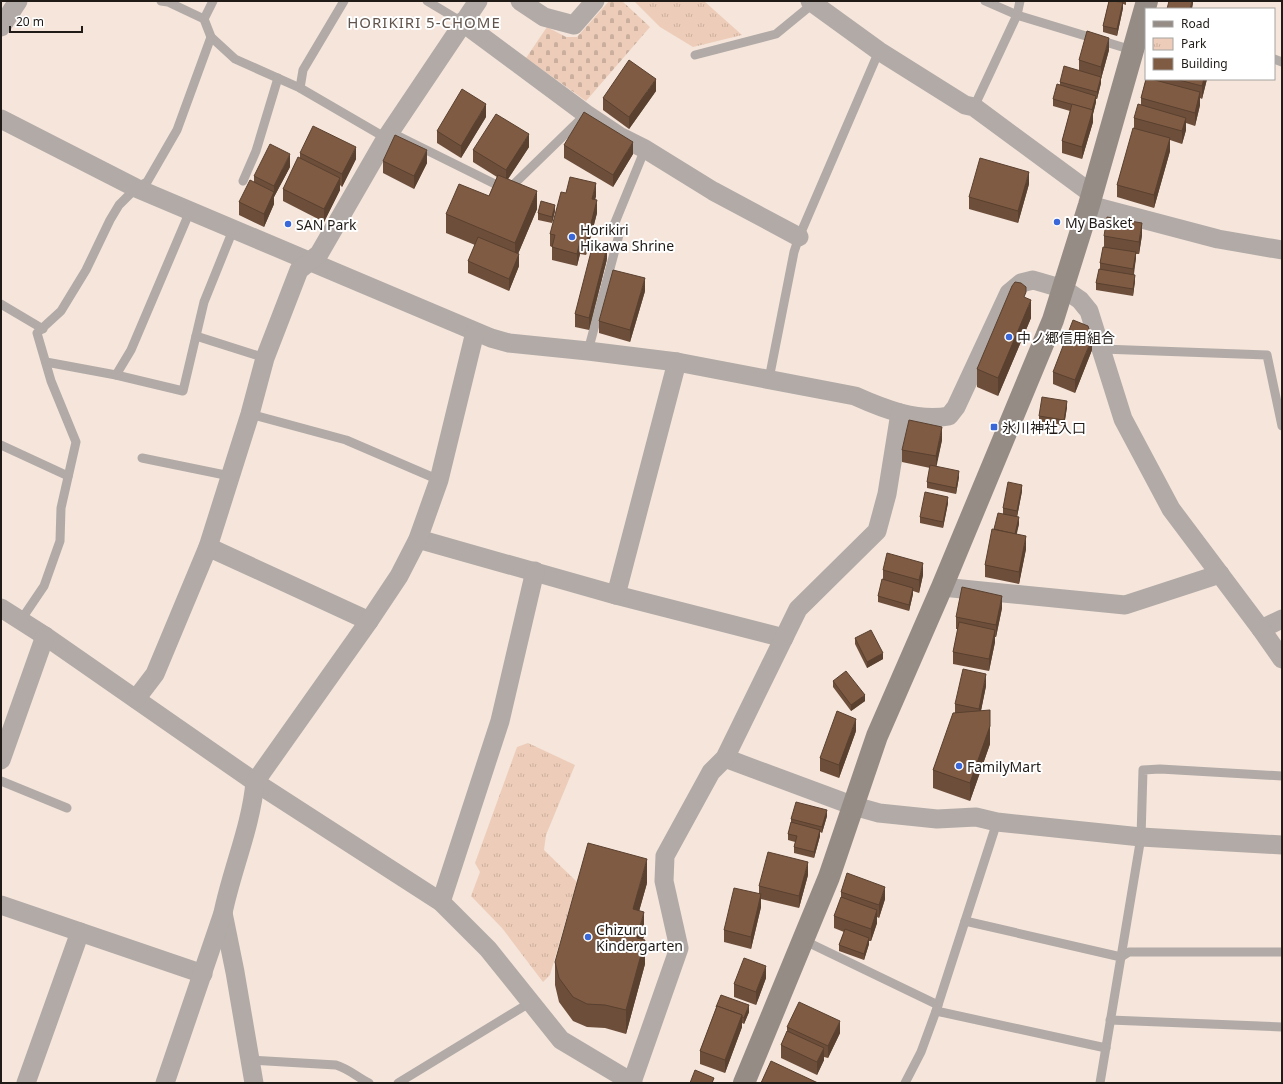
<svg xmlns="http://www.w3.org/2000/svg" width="1283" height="1084" font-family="'Noto Sans','Noto Sans JP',sans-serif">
<defs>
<pattern id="cemetery-stones" width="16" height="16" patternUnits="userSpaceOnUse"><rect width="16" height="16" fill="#edcdb9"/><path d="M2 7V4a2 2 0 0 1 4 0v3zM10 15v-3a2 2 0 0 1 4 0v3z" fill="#cbaf9e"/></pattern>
<pattern id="park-tufts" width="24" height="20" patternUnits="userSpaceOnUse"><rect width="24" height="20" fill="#edcdb9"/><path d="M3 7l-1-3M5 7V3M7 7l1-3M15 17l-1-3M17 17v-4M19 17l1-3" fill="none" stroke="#cbaf9e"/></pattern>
</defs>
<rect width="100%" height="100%" fill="#f5e5db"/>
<!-- cemetery -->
<polygon fill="url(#cemetery-stones)" points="609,1 622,1 650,27 586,101 526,58 547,27 566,37 577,37"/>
<!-- park -->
<g fill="url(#park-tufts)">
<polygon points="634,1 704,1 742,35 693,47 660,27"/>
<polygon points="528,743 575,765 546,835 544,850 577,882 550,975 543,982 502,928 471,896 480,872 475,863 517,747"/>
</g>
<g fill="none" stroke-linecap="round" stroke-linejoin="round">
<!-- lane -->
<g stroke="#b1aaa6" stroke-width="9">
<polyline points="161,1 168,2 204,19 211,37 235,59 300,88 386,138"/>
<polyline points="427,1 462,22"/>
<polyline points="985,1 1017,15 1132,50"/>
<polyline points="204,19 213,1"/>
<polyline points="695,55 776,34 815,2"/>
<polyline points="1274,59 1282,62"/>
<polyline points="300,88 303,70 344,1"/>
<polyline points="974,107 1017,15 1020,1"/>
<polyline points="390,132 503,188 512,186 586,114"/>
<polyline points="243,181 256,151 278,78"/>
<polyline points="1,304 43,329"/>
<polyline points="196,336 265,358"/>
<polyline points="1102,349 1267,355 1282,426"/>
<polyline points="588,351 620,231 614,225 645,149"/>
<polyline points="46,362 116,375 183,391 204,302 233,230"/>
<polyline points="116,375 131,350 190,211"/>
<polyline points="769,379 794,252 799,237 879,51"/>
<polyline points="250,414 346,440 439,480"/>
<polyline points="1,445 68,476"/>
<polyline points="142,458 230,476"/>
<polyline points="21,620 44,586 60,541 61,508 76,442 51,381 37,333 61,311 86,270 110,220 119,205 136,188 147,182 177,130 211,37"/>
<polyline points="1282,776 1160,769 1143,770 1141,837 1121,957 1129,952 1282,952"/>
<polyline points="1,781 67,808"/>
<polyline points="965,921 1121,957 1100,1083"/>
<polyline points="803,940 938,1005"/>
<polyline points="936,1011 1106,1048"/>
<polyline points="1110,1020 1282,1027"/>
<path d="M251,1060L336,1065C349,1069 357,1077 369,1083"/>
<polyline points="398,1083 531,1002"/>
<polyline points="905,1083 921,1052 936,1011 997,822"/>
</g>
<!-- street -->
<g stroke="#b1aaa6" stroke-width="19">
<polyline points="520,1 544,17 574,25 595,1"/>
<polyline points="810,1 879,51 965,105 974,107 1092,194"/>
<polyline points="462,22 586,114 619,136 645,149 713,191 799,237"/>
<polyline points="1,27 18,1"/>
<path d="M1,119L136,188L491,338L509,343L588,351L677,362L855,396C884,409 917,422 949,416L956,407L1009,293L1021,283L1033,280L1064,289L1080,300L1089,311L1123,419L1171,509L1261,629L1282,619"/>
<polyline points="1089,205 1218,239 1282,250"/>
<polyline points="418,539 616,595 784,638"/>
<polyline points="208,547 369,621"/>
<polyline points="942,587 1125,605 1220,574"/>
<polyline points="616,595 677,362"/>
<polyline points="1,608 45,636 255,782 441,902 488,949 561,1040 633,1083"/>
<polyline points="1261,629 1282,659"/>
<polyline points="136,699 155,674 208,547 250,414 265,358 299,270 319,254 386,138 478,1"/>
<polyline points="725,758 854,806 879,813 937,819 976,817 997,822 1141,837 1282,845"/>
<polyline points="1,760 45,636"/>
<polyline points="441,902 500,721 535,571"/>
<polyline points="1,905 203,974"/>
<polyline points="223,913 235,972 254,1083"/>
<polyline points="632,1082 679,948 664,881 665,856 711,772 725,758 798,609 877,531 887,494 900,413"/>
<polyline points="26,1083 80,932"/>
<path d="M165,1083L223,913C232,869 251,827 255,782L369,621L399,576L418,539L439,480L475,332"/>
</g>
<!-- secondary -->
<polyline stroke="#968c86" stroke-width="22" points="744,1083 829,877 877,736 942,587 1053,320 1089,205 1147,1"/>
</g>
<!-- wall -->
<g fill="#6d4e3a">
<polygon points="1109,1 1126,1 1126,5 1123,4 1123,8 1117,36 1103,32 1103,26"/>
<polygon points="1109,50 1101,79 1101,83 1097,99 1096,99 1096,102 1093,114 1093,122 1082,159 1062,153 1062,141 1070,111 1053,106 1053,99 1060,85 1060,82 1079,71 1079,60"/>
<polygon points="1146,79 1207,79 1202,99 1200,98 1200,105 1195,126 1186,123 1186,130 1182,144 1170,140 1170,151 1154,208 1117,197 1117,185 1134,128 1134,118 1141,105 1141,98"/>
<polygon points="656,91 629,129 603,110 603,98"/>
<polygon points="486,117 461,158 437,143 437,131"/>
<polygon points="564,145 633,154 613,187 564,158"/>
<polygon points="529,147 508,179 537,209 518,254 519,266 509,291 468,273 468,261 475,245 446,233 446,214 489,196 497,177 473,162 473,150"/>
<polygon points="300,153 356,159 342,187 340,185 340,190 324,222 283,201 283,189 300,158"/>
<polygon points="383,161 427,163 414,189 383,173"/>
<polygon points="290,167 274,197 274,204 264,227 239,215 239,202 254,182 254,176"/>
<polygon points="1029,184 1018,223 969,209 969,197"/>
<polygon points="566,193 596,196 595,200 597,213 586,255 580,254 577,266 552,260 552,247 550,246 550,234"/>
<polygon points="555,211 552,223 538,220 538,213"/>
<polygon points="1142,235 1139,254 1136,254 1136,258 1134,274 1135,281 1133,296 1096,290 1096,283 1100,269 1100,263 1104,247 1104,236"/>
<polygon points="607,259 589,330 575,327 575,314"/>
<polygon points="645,291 630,342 599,333 599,321"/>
<polygon points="1026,298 1031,318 998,396 977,387 977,369"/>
<polygon points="1092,350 1075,393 1053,384 1053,372"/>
<polygon points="1067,407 1064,426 1039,422 1039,416"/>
<polygon points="942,440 936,466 959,477 956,494 927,488 927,482 930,468 902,462 902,450"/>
<polygon points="1022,491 1017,517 1019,524 1016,534 1026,549 1019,584 985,577 985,565 994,529 1003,514 1003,508"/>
<polygon points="948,503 943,528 920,523 920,517"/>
<polygon points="883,570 923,575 919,593 913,591 913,594 909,611 878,602 878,596 883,579"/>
<polygon points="1002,608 996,637 995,637 995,642 989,671 953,664 953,652 958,629 956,629 956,617"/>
<polygon points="855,638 883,659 867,668 855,644"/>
<polygon points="833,681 865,701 851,711 833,687"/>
<polygon points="986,686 981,710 990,744 970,801 933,788 933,770 955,713 955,704"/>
<polygon points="856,731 839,778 820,771 820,758"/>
<polygon points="827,816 822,833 820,832 820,836 814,858 794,853 794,847 795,842 788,840 788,834 791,823 791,819"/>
<polygon points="808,875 799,908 761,899 761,907 751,949 724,942 724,930 759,894 759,886"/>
<polygon points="647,883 639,911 644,936 643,939 645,964 626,1034 605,1028 587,1027 573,1021 559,1002 555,985 555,962"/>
<polygon points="841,892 885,899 879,918 877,917 877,923 871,941 869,941 869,944 864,960 839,951 839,945 844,932 834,928 834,916 841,898"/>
<polygon points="766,978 756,1005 734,997 734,984"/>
<polygon points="721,995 749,1012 744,1024 742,1023 742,1027 725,1073 700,1064 700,1051"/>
<polygon points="787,1027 840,1033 828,1058 824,1057 824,1060 817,1075 781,1058 781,1045 787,1032"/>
</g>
<!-- shaded-wall -->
<g fill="#59402f">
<polygon points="1192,1 1193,1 1193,4 1192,9 1190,9"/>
<polygon points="1123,2 1123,8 1117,36 1117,29"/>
<polygon points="1109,38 1109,50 1101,79 1101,83 1097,99 1097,92 1101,78 1101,67"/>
<polygon points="656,79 656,91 629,129 629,117"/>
<polygon points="1204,79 1207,79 1202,99 1202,86"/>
<polygon points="1200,92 1200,105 1195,126 1195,113"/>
<polygon points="1096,96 1096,102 1093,114 1093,122 1082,159 1082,147"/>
<polygon points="486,104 486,117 461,158 461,146"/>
<polygon points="1186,118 1186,130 1182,144 1182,131"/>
<polygon points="529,134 529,147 506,182 506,170"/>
<polygon points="1170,138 1170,151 1154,208 1154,195"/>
<polygon points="633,142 633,154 613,187 613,175"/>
<polygon points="356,147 356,159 342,187 342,174"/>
<polygon points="427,150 427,163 414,189 414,176"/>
<polygon points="290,154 290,167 274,197 274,204 264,227 264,214 274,193 274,186"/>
<polygon points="1029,172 1029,184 1018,223 1018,211"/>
<polygon points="340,178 340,190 324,222 324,209"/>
<polygon points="596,183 596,196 592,211 592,199"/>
<polygon points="537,191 537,209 515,261 515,243"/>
<polygon points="597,200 597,213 586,255 586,243"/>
<polygon points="555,205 555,211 552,223 552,217"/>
<polygon points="1142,223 1142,235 1139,254 1139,242"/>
<polygon points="580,241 580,254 577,266 577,254"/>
<polygon points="607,247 607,259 589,330 589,318"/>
<polygon points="1136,252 1136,258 1133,275 1133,269"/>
<polygon points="519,254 519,266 509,291 509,279"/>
<polygon points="1135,275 1135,281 1133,296 1133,289"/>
<polygon points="645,278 645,291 630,342 630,330"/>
<polygon points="1031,300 1031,318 998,396 998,378"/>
<polygon points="1092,338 1092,350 1075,393 1075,380"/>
<polygon points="1067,401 1067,407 1064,426 1064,420"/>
<polygon points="942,427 942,440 936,469 936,456"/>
<polygon points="959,471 959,477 956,494 956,488"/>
<polygon points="1022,485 1022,491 1017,517 1017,511"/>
<polygon points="948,497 948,503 943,528 943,522"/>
<polygon points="1019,517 1019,524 1015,542 1015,535"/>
<polygon points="1026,536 1026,549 1019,584 1019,572"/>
<polygon points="923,563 923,575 919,593 919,580"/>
<polygon points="913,588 913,594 909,611 909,605"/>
<polygon points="1002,596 1002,608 996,637 996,625"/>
<polygon points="995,630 995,642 989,671 989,659"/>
<polygon points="883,653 883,659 867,668 867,662"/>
<polygon points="986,674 986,686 979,721 979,709"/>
<polygon points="865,695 865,701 851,711 851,705"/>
<polygon points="990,710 990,744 970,801 970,783"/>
<polygon points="856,719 856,731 839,778 839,765"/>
<polygon points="827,810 827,816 822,833 822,827"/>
<polygon points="820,830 820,836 814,858 814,852"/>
<polygon points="647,859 647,883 633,933 633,909"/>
<polygon points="808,862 808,875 799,908 799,896"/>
<polygon points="885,887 885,899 879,918 879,905"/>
<polygon points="761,894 761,907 751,949 751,937"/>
<polygon points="877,910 877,923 871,941 871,929"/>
<polygon points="644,912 644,936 637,961 637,938"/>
<polygon points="869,938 869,944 864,960 864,954"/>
<polygon points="645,940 645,964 626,1034 626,1010"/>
<polygon points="766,966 766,978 756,1005 756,992"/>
<polygon points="749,1005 749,1012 744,1024 744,1018"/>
<polygon points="742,1015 742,1027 725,1073 725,1060"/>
<polygon points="840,1021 840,1033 828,1058 828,1046"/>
<polygon points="824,1048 824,1060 817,1075 817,1062"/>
</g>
<!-- building -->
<g fill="#7f5b43" stroke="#59402f">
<polygon points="1109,1 1123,2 1117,29 1103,26"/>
<polygon points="1169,1 1192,1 1190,9 1167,9"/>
<polygon points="1087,31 1109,38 1101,67 1079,60"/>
<polygon points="629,60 656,79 629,117 603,98"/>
<polygon points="1064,66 1101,77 1097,92 1060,82"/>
<polygon points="1146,79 1151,79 1200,92 1195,113 1141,98"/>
<polygon points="1175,79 1204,79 1202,86"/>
<polygon points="1057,84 1096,96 1092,110 1053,99"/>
<polygon points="462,89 486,104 461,146 437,131"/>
<polygon points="1072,104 1093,110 1082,147 1062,141"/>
<polygon points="1138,104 1186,118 1182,131 1134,118"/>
<polygon points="584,112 633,142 613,175 564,145"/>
<polygon points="496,114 529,134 506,170 473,150"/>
<polygon points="313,126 356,147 342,174 300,153"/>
<polygon points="1133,128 1170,138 1154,195 1117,185"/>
<polygon points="395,135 427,150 414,176 383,161"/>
<polygon points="270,144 290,154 274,186 254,176"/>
<polygon points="298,157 340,178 324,209 283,189"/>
<polygon points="980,158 1029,172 1018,211 969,197"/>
<polygon points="498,175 537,191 515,243 446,214 459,184 489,196"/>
<polygon points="570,177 596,183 592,199 597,200 586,243 580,241 577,254 552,247 555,235 550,234 561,192 566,193"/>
<polygon points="250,180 274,192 264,214 239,202"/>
<polygon points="541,201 555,205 552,217 538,213"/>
<polygon points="1107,217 1142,223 1139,242 1104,236"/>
<polygon points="478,237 519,254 509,279 468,261"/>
<polygon points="593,244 607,247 589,318 575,314"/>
<polygon points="1103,247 1136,252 1133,269 1100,263"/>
<polygon points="1099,269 1135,275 1133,289 1096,283"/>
<polygon points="613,270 645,278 630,330 599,321"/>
<polygon points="1015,282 1021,283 1026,287 1026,292 1024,297 1031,300 998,378 977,369 1012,286"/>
<polygon points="1073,320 1088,326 1092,338 1075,380 1053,372"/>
<polygon points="1042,397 1067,401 1064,420 1039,416"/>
<polygon points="909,420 942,427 936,456 902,450"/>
<polygon points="930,465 959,471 956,488 927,482"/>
<polygon points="1008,482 1022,485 1017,511 1003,508"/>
<polygon points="925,492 948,497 943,522 920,517"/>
<polygon points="998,513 1019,517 1015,534 994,529"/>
<polygon points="992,529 1026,536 1019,572 985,565"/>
<polygon points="887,553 923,563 919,580 883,570"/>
<polygon points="882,579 913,588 909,605 878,596"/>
<polygon points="962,587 1002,596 996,625 956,617"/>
<polygon points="959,622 995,630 989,659 953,652"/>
<polygon points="871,630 883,653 867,662 855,638"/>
<polygon points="963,669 986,674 979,709 955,704"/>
<polygon points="846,671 865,695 851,705 833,681"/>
<polygon points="990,710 990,726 970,783 933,770 953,713"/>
<polygon points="837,711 856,719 839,765 820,758"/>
<polygon points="796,802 827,810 822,827 791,819"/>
<polygon points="791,822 820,830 814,852 794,847 797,836 788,834"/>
<polygon points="588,843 647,859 633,909 644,912 637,938 645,940 626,1010 605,1005 587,1004 573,997 559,978 555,962"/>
<polygon points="768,852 808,862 799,896 759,886"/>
<polygon points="847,873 885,887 879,905 841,892"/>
<polygon points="734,888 761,894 751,937 724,930"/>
<polygon points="841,897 877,910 871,929 834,916"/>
<polygon points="845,929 869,938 864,954 839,945"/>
<polygon points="744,958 766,966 756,992 734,984"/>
<polygon points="721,995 749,1005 744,1018 742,1017 742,1015 717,1006 716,1007"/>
<polygon points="799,1002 840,1021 828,1046 787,1027"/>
<polygon points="717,1006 742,1015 725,1060 700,1051"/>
<polygon points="787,1031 824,1048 817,1062 781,1045"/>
<polygon points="771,1061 818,1083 761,1083"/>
<polygon points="695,1070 714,1078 712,1083 690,1083"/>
</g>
<!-- markers -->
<g fill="#3b68d9" stroke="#fff" stroke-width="1.5">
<circle cx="1057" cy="222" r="4"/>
<circle cx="288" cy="224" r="4"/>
<circle cx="572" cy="237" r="4"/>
<circle cx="1009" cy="337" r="4"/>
<rect x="990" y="423" width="8" height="8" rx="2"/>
<circle cx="959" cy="766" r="4"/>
<circle cx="588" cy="937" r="4"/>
</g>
<g text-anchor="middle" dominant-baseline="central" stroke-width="4" stroke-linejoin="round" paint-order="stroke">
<!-- poi labels -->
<g font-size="14" fill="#201b17" stroke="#fff" text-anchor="start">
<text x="1065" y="222">My Basket</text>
<text x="296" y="224">SAN Park</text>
<text x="580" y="229">Horikiri<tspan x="580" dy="16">Hikawa Shrine</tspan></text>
<text x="1017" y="337">中ノ郷信用組合</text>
<text x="1002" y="427">氷川神社入口</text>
<text x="967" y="766">FamilyMart</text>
<text x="596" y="929">Chizuru<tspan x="596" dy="16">Kindergarten</tspan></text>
</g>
<!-- neighbourhood labels -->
<g font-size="15" letter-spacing="1" fill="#61544c" stroke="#fff">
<text x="424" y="22">HORIKIRI 5-CHOME</text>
</g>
</g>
<!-- border -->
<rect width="1283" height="1084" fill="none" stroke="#201b17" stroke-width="4"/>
<!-- legend -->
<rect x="1145" y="8" width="130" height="72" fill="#ffffff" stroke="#a6a4a2"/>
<rect x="1153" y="21" width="20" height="6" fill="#968c86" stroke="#a6a4a2"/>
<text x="1181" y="28" font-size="12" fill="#201b17">Road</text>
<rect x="1153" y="38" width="20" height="12" fill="url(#park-tufts)" stroke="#a6a4a2"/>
<text x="1181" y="48" font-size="12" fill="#201b17">Park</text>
<rect x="1153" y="58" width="20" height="12" fill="#7f5b43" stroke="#a6a4a2"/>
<text x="1181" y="68" font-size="12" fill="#201b17">Building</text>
<!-- scale -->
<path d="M10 26v6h72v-6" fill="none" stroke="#201b17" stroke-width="2"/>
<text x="16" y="26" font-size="12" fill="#201b17" stroke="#ffffff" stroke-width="3" paint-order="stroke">20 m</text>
</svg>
